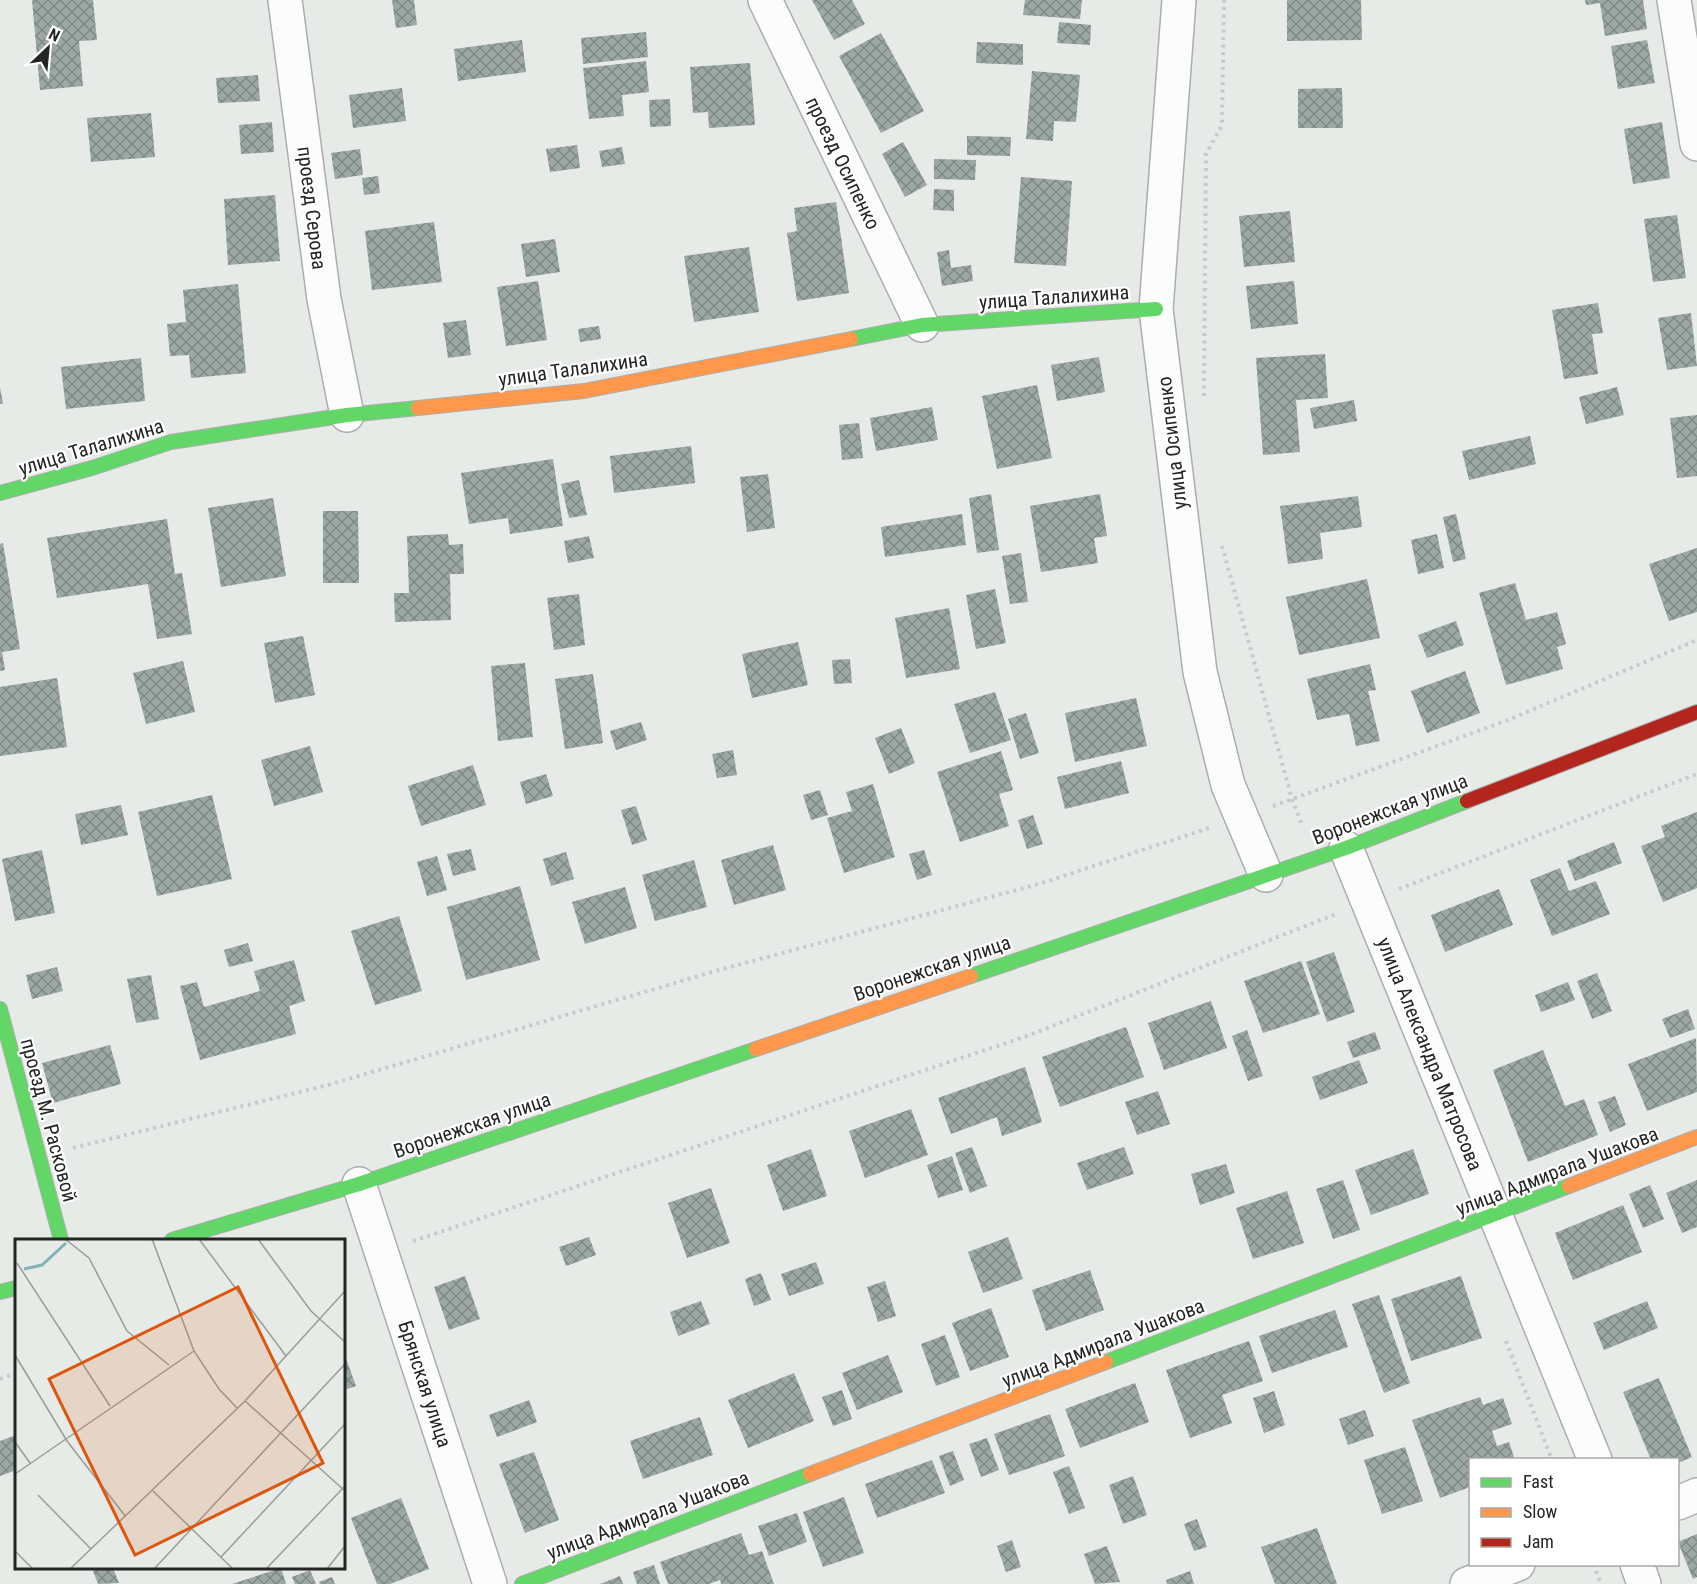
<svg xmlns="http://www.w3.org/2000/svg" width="1697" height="1584" font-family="'Roboto Condensed',sans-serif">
<defs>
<pattern id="building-cross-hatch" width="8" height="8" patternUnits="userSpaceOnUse" patternTransform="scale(1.5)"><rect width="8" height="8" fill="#9ba8a3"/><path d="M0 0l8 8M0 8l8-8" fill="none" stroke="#7e8984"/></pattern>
</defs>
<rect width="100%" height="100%" fill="#e7ebe7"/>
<!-- building -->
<g fill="url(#building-cross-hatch)">
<polygon points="32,0 93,0 97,40 79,41 83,86 40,90"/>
<polygon points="392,0 414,0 417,25 396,28"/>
<polygon points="812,0 852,0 865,24 834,40"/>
<polygon points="1025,0 1082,0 1080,19 1023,15"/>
<polygon points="1287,0 1361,0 1362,40 1287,41"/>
<polygon points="1585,0 1643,0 1647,29 1605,36 1600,3 1586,5"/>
<polygon points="1059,22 1091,25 1090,45 1057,43"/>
<polygon points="646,32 648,57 583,64 581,38"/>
<polygon points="881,33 924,111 881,133 839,56"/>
<polygon points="522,40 526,72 458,81 454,49"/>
<polygon points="1647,40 1655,83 1618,89 1611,46"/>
<polygon points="977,42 1023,44 1023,65 976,63"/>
<polygon points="646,61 649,92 622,95 624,116 589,119 583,68"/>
<polygon points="750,63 755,125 709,128 708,112 693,113 690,67"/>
<polygon points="1032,71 1080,75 1076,122 1054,121 1053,141 1026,139"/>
<polygon points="258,75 260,101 218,103 216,78"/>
<polygon points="402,88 406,121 353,128 349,95"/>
<polygon points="1342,88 1343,128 1298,128 1298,89"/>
<polygon points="670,99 671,126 650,127 649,100"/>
<polygon points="151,113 155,157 91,162 87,118"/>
<polygon points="272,122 274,152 241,154 239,125"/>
<polygon points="1662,122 1670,178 1633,184 1624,129"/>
<polygon points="967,136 1011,137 1010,156 967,155"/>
<polygon points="903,142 927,185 905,197 882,154"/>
<polygon points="577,145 580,168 550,172 546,149"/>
<polygon points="622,147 625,164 602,167 599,151"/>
<polygon points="360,149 363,175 335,179 331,153"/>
<polygon points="934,159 976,160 975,180 934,179"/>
<polygon points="378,176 380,193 364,195 362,178"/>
<polygon points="1021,177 1072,181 1066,266 1014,263"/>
<polygon points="934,189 954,190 954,211 933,210"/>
<polygon points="275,195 280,261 228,265 224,199"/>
<polygon points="836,202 849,293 797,301 787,233 797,231 794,208"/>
<polygon points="1290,211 1295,262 1244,267 1239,216"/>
<polygon points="1677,215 1686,278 1653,282 1644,219"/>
<polygon points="434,222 442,282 372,290 365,231"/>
<polygon points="555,239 560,272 526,277 521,244"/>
<polygon points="749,247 759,312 694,322 684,256"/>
<polygon points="949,250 951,268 971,265 973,281 942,286 937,252"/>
<polygon points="538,281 547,340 506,346 497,287"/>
<polygon points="1294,281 1298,324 1251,329 1246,286"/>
<polygon points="238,284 246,373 191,378 189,355 170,356 167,324 186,322 183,290"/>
<polygon points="1598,303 1603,333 1592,334 1598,374 1564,379 1552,310"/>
<polygon points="1691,313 1697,366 1667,370 1658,318"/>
<polygon points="466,320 471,355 448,358 443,323"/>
<polygon points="599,326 601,339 580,342 578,329"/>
<polygon points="1325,354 1328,398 1296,400 1300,452 1263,455 1256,358"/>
<polygon points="1099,357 1105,392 1057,401 1051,365"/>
<polygon points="141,358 145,401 66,409 61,367"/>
<polygon points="1037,385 1052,458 997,469 982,396"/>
<polygon points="0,387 3,404 0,404"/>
<polygon points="1617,387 1624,415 1586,424 1579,397"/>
<polygon points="1354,400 1357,421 1314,429 1310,408"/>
<polygon points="932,407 938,440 876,451 870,418"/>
<polygon points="1697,415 1697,476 1677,478 1670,418"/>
<polygon points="859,423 863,458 842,460 839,425"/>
<polygon points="1530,436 1536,464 1469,480 1462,451"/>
<polygon points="691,446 695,483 614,493 610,456"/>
<polygon points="553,459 563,526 510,534 508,518 469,524 461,473"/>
<polygon points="768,474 775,528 747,532 740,477"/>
<polygon points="579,480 587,515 569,518 561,484"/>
<polygon points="991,494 999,550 977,553 969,498"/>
<polygon points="1100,494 1107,536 1094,538 1098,563 1041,572 1030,506"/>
<polygon points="1358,496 1362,527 1320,533 1323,559 1288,564 1280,506"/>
<polygon points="273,498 286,576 221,587 208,508"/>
<polygon points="323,511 358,511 359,583 323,583"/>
<polygon points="962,514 966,545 885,557 881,527"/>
<polygon points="1456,514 1466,559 1453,562 1443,517"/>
<polygon points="167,519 175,574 182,573 192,634 157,639 148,584 57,598 47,538"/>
<polygon points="448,534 449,545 463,544 464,574 450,574 451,620 395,622 394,593 409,593 407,536"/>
<polygon points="1437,534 1444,568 1418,574 1411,540"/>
<polygon points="589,536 594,558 568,563 564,541"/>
<polygon points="3,543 20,649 2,652 5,670 0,671 0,544"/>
<polygon points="1697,548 1697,612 1669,621 1649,564"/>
<polygon points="1021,553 1028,602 1010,604 1002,556"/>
<polygon points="1367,579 1380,638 1299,655 1286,597"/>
<polygon points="1515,583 1526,620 1557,612 1566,644 1557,647 1563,669 1506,685 1479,593"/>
<polygon points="995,589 1006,643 976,649 966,595"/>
<polygon points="579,594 585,645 554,650 547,598"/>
<polygon points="949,608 960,669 906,678 895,618"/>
<polygon points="1456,621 1464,645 1427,658 1418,635"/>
<polygon points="303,636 315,695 275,703 264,643"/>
<polygon points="798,642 808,685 752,698 742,654"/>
<polygon points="850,659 852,683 834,684 832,660"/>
<polygon points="183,661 195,712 146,724 133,673"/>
<polygon points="525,663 533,737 498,741 491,666"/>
<polygon points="1370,664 1376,690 1368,691 1380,741 1356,746 1349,714 1317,720 1307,679"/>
<polygon points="1465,671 1480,713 1427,733 1411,691"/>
<polygon points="593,674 603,743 565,749 555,679"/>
<polygon points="57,678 67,747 0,756 0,687"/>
<polygon points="995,692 1011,740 970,753 954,704"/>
<polygon points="1136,698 1147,746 1075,762 1065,713"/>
<polygon points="1026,713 1039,753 1020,759 1008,719"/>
<polygon points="641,722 647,740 616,750 610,731"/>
<polygon points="901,728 915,763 889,774 875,738"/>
<polygon points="310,746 323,792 274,806 261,760"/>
<polygon points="733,750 737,775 717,778 712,754"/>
<polygon points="1001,751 1013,790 999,794 1009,826 960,842 937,772"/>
<polygon points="1121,761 1129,793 1065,809 1057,777"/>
<polygon points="473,765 486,805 421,826 408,786"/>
<polygon points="546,774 553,796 526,804 520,782"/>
<polygon points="873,784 895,857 844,873 827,818 852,811 846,792"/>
<polygon points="820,790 828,815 811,820 803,795"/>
<polygon points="212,795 232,879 157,896 138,812"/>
<polygon points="121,805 128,835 81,845 75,814"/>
<polygon points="636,806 647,840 632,845 621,810"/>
<polygon points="1697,812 1697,888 1663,902 1641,846 1665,837 1661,826"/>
<polygon points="1033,815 1043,844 1027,849 1018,820"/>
<polygon points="1614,842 1622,863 1575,881 1567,861"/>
<polygon points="773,845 786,890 734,905 721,860"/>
<polygon points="471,849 476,870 453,876 447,854"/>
<polygon points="42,850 55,913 15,921 2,859"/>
<polygon points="924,850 932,875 917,880 909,854"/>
<polygon points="566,852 574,879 551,886 543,859"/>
<polygon points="437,856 447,890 427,896 417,862"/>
<polygon points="694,860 707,907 655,921 642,875"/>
<polygon points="1560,868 1569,891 1596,881 1610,914 1552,936 1530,880"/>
<polygon points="520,886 540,960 466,980 447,907"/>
<polygon points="625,887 637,928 585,944 572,902"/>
<polygon points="1499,889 1513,925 1445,952 1431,915"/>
<polygon points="399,916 422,991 375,1005 351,931"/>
<polygon points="248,943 253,961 229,967 224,950"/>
<polygon points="1334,952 1355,1012 1327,1022 1306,962"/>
<polygon points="294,960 305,1001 289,1006 296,1034 200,1060 180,986 197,982 204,1007 260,991 254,971"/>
<polygon points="1301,961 1320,1014 1263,1033 1244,981"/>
<polygon points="57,967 63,991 32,999 26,975"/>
<polygon points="1597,973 1612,1011 1592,1019 1577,981"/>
<polygon points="151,975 159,1019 136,1023 127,979"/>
<polygon points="1568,982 1575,1000 1541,1012 1535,995"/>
<polygon points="1211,1001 1227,1048 1164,1070 1148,1023"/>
<polygon points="1688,1009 1695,1029 1670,1038 1662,1019"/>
<polygon points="1126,1027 1144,1077 1060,1107 1042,1057"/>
<polygon points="1247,1030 1263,1076 1248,1081 1232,1036"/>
<polygon points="1375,1032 1381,1049 1353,1058 1347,1042"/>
<polygon points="1696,1038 1697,1092 1647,1111 1628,1064"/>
<polygon points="110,1045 121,1084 53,1103 42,1063"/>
<polygon points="1543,1050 1565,1106 1584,1099 1598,1135 1528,1162 1493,1070"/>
<polygon points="1359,1060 1368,1083 1320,1100 1312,1077"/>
<polygon points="1025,1067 1042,1122 1002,1136 997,1117 951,1134 938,1098"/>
<polygon points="1158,1091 1170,1124 1137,1135 1125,1102"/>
<polygon points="1615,1096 1626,1125 1610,1132 1598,1102"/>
<polygon points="911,1109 928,1155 865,1178 849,1131"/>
<polygon points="972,1147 987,1186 970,1193 955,1153"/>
<polygon points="1124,1147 1134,1174 1087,1190 1077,1163"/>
<polygon points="811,1149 827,1196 783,1211 767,1165"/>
<polygon points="1413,1149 1429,1194 1371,1215 1355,1170"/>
<polygon points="952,1156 963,1190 938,1198 927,1165"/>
<polygon points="1226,1164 1235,1193 1200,1205 1191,1174"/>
<polygon points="1343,1180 1360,1230 1333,1239 1316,1189"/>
<polygon points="1697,1180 1697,1227 1682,1233 1666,1193"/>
<polygon points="1650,1185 1664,1219 1643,1228 1629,1194"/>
<polygon points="711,1188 730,1243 687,1258 668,1203"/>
<polygon points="1287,1191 1304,1243 1253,1259 1236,1208"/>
<polygon points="1623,1205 1642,1252 1573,1280 1555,1233"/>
<polygon points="589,1237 596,1255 566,1266 559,1247"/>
<polygon points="1008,1237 1023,1279 983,1293 968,1252"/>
<polygon points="816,1262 824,1284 789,1296 781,1274"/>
<polygon points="1090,1270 1104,1310 1046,1331 1032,1290"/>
<polygon points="761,1273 771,1300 754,1306 745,1279"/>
<polygon points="465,1276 480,1319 449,1330 434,1287"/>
<polygon points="1461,1276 1482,1338 1411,1361 1391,1299"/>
<polygon points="885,1281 896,1316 878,1322 867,1287"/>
<polygon points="1379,1295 1410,1383 1384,1393 1352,1304"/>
<polygon points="701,1301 710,1324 678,1336 670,1312"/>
<polygon points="1647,1301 1658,1328 1604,1350 1593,1323"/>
<polygon points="991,1308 1009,1357 970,1371 952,1323"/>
<polygon points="1335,1310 1348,1347 1272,1373 1259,1336"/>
<polygon points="945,1335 960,1377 936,1386 921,1344"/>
<polygon points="1249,1341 1263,1381 1222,1395 1232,1423 1190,1438 1166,1370"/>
<polygon points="344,1353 356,1386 344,1390"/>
<polygon points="888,1355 903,1392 857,1410 842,1373"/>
<polygon points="794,1373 814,1421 748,1448 728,1400"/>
<polygon points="1659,1378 1692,1457 1678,1463 1678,1460 1651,1460 1623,1392"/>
<polygon points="1135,1383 1149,1422 1080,1448 1065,1409"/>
<polygon points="842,1390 852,1419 833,1426 822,1397"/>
<polygon points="1274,1391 1285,1425 1264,1433 1253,1398"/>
<polygon points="1480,1397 1483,1405 1503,1398 1512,1424 1492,1431 1497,1446 1509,1442 1515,1460 1470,1460 1470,1487 1440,1498 1412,1420"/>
<polygon points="529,1400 537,1422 497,1437 489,1415"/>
<polygon points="1365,1410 1374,1436 1348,1445 1339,1419"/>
<polygon points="1050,1414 1065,1456 1009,1475 994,1434"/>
<polygon points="700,1417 713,1455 643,1479 630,1441"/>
<polygon points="16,1435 16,1470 0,1476 0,1441"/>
<polygon points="987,1438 999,1470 981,1477 969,1444"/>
<polygon points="1405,1447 1423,1501 1382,1514 1364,1460"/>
<polygon points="953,1451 964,1480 950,1486 939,1456"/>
<polygon points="534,1452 559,1520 525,1533 499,1464"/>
<polygon points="932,1460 945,1493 877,1518 865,1484"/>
<polygon points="1069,1466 1085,1508 1069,1514 1053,1472"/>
<polygon points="1133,1476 1147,1515 1123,1524 1109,1485"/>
<polygon points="844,1497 864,1553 823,1567 803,1512"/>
<polygon points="401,1498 429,1569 390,1584 377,1584 351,1518"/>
<polygon points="797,1513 807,1542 769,1556 758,1526"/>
<polygon points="1197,1519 1207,1547 1194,1551 1184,1524"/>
<polygon points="1317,1528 1337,1584 1275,1584 1261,1547"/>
<polygon points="741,1533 749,1555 762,1551 774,1584 721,1584 720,1580 709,1584 668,1584 660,1562"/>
<polygon points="1697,1534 1697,1577 1693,1579 1678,1542"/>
<polygon points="1012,1540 1021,1567 1006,1572 997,1546"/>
<polygon points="1107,1546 1120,1582 1095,1584 1084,1554"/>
<polygon points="654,1565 660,1584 637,1584 633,1572"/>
<polygon points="102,1568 113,1568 119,1583 98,1584 93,1571"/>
<polygon points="281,1568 286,1584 232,1584"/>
<polygon points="310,1570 316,1584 295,1584 292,1577"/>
<polygon points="1190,1571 1194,1584 1167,1584 1166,1580"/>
<polygon points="620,1576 623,1584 600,1584"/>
<polygon points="332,1577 335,1584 320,1584 319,1582"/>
</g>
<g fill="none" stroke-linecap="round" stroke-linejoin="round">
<defs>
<g id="street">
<polyline points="285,0 324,299 347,415"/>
<polyline points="765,0 922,325"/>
<polyline points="1179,0 1156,309 1200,672 1228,785 1266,875"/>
<polyline points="1674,0 1697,144"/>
<polyline points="1346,848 1595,1460"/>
<polyline points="359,1184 490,1584"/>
<polyline points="1678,1503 1697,1495"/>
<polyline points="1637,1564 1644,1584"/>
<polyline points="1467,1584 1518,1564"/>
</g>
<g id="fast">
<polyline points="851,339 922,325 1156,309"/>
<polyline points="0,493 92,468 171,442 347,415 418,408"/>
<polyline points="971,976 1346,848 1467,801"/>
<polyline points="0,1009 61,1240"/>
<polyline points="172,1240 359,1184 756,1049"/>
<polyline points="0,1292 16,1288"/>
<polyline points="1106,1362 1569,1186"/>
<polyline points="522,1584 810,1474"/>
</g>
<g id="slow">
<polyline points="418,408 584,391 851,339"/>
<polyline points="756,1049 971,976"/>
<polyline points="1569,1186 1697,1137"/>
<polyline points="810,1474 1106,1362"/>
</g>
<polyline id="jam" points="1467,801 1697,712"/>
</defs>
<!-- street casing -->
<use href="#street" stroke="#abaeac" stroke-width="36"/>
<!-- fast casing -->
<use href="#fast" stroke="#abaeac" stroke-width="16"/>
<!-- slow casing -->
<use href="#slow" stroke="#abaeac" stroke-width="16"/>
<!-- jam casing -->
<use href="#jam" stroke="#abaeac" stroke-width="16"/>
<!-- path -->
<g stroke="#c9c9c9" stroke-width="4" stroke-dasharray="3 4.5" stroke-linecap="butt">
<polyline points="1204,396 1206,154 1222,125 1224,0"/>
<polyline points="1222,546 1292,799 1303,827"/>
<polyline points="1273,806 1508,720 1697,640"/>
<polyline points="1399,889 1697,774"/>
<polyline points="73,1148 328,1085 719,970 1039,884 1209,828"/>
<polyline points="413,1241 1030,1035 1336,914"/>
<polyline points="1506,1341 1552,1460"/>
<polyline points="0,1379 16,1373"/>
<polyline points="1593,1564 1601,1584"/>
</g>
<!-- street -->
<use href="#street" stroke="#fbfcfb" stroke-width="33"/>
<!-- fast -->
<use href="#fast" stroke="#63d668" stroke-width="14"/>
<!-- slow -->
<use href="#slow" stroke="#ff974d" stroke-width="14"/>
<!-- jam -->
<use href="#jam" stroke="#b3261e" stroke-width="14"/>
</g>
<g text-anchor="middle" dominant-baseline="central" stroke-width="4.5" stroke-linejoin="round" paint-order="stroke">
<!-- street labels -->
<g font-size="20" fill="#232623" stroke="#fff">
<text transform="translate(843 163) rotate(64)">проезд Осипенко</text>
<text transform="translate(312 208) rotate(83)">проезд Серова</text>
<text transform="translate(1054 297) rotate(-4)">улица Талалихина</text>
<text transform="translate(573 369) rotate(-8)">улица Талалихина</text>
<text transform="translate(1172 443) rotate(-97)">улица Осипенко</text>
<text transform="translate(91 447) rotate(-17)">улица Талалихина</text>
<text transform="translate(1390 809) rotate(-21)">Воронежская улица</text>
<text transform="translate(932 968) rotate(-19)">Воронежская улица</text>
<text transform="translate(1430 1054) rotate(68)">улица Александра Матросова</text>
<text transform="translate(49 1120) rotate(75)">проезд М. Расковой</text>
<text transform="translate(472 1125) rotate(-19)">Воронежская улица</text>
<text transform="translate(1557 1171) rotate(-21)">улица Адмирала Ушакова</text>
<text transform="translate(1103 1343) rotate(-21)">улица Адмирала Ушакова</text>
<text transform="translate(425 1384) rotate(72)">Брянская улица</text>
<text transform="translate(648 1515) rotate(-21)">улица Адмирала Ушакова</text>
</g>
</g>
<!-- overview -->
<g transform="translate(15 1239)">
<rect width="330" height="330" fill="#e7ebe7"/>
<path fill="none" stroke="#82b2b5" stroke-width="3" d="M9,30L27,26L51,4"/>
<path fill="none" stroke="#999c99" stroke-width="1.5" d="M50,0L74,19L112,92L154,126M137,0L179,112L204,150L222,169M184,0L271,117M243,0L296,72L330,103M2,24L95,167M0,116L52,202L111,278M230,162L330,252M0,203L15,224M0,235L179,112M138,252L218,330M23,256L76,310M0,312L18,330M206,318L330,185M55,330L230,162L330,52M139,330L330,125M251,330L329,248M312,330L330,307"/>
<path fill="#de560d" fill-opacity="0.15" stroke="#de560d" stroke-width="3" d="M223,48L308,224L120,316L34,140Z"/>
<rect width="330" height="330" fill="none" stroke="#232623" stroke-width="3"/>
</g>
<!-- legend -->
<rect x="1469" y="1458" width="210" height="108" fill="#ffffff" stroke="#a7a8a7" stroke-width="1.5"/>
<rect x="1481" y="1478" width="30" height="9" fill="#63d668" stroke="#a7a8a7" stroke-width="1.5"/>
<text x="1523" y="1488" font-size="18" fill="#232623">Fast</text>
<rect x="1481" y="1508" width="30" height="9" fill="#ff974d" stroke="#a7a8a7" stroke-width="1.5"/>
<text x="1523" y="1518" font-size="18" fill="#232623">Slow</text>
<rect x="1481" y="1538" width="30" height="9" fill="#b3261e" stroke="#a7a8a7" stroke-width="1.5"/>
<text x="1523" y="1548" font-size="18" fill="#232623">Jam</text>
<!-- north arrow -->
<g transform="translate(48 48) rotate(26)" stroke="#ffffff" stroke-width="4.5" paint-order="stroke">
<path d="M0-4.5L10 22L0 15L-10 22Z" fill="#232623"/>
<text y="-9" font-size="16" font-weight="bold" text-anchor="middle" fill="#232623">N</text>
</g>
</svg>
